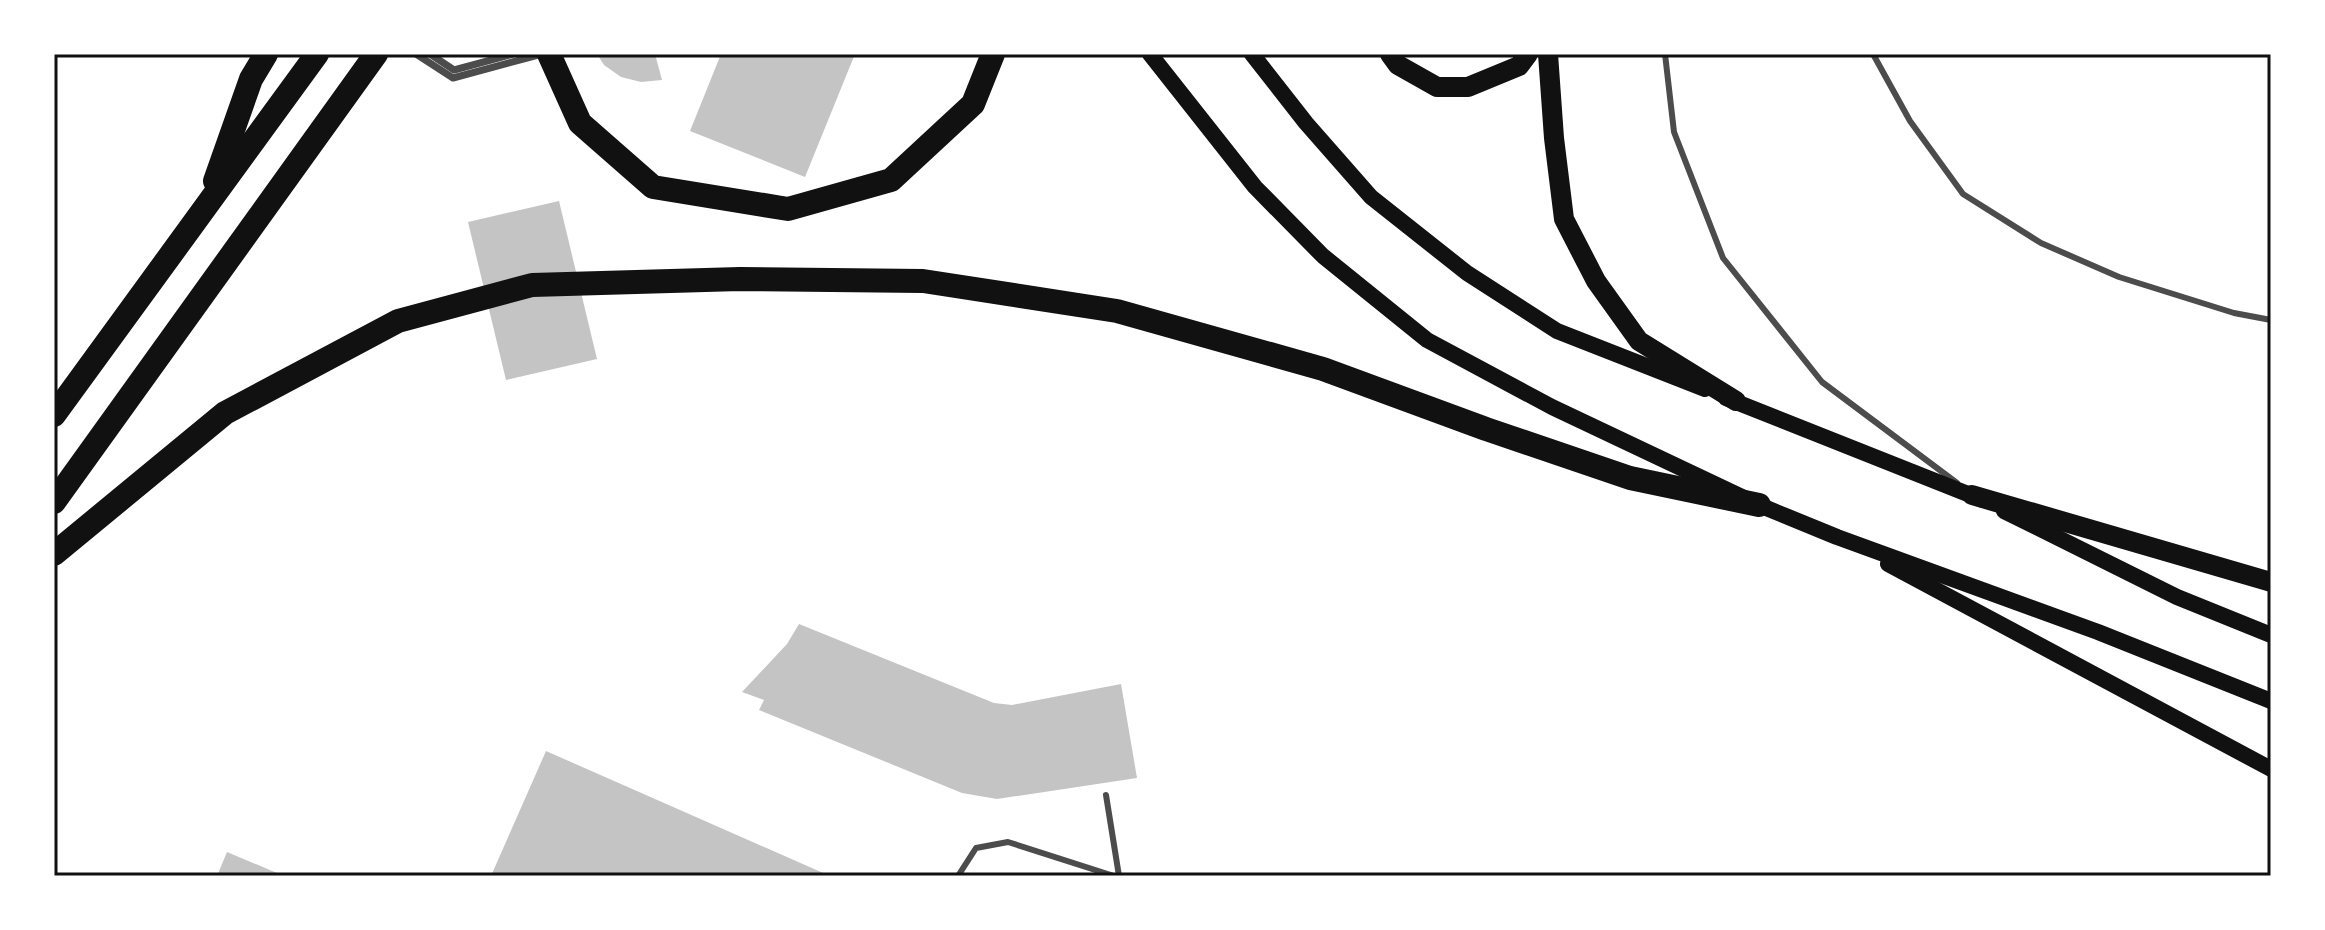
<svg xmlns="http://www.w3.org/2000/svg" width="2325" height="930" font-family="'DejaVu Sans',sans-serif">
<rect width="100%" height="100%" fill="#fff"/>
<!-- building -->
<g fill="#c4c4c4">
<polygon points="597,54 655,54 662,80 641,82 621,77 604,65"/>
<polygon points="721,54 855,54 805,177 690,131"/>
<polygon points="559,201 597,359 506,380 468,222"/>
<polygon points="799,624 994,703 1012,705 1121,684 1137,778 997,799 962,793 759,710 764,700 742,692 787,644"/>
<polygon points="546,751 830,876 491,876"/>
<polygon points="227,852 284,876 217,876"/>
</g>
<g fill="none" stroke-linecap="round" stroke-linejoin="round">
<!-- service -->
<g stroke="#4c4c4c" stroke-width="6">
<polyline points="1665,54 1674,132 1723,258 1822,382 1957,483"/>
<polyline points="1873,54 1910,121 1963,194 2041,243 2119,277 2234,313 2271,320"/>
<polyline points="1106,795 1119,876"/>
<polyline points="958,876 976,848 1008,842 1114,876"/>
</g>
<!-- pedestrian -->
<g stroke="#4c4c4c" stroke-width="7">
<polyline points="416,54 453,78 542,54"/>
<polyline points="430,54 454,70 513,54"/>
</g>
<!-- secondary -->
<g stroke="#111" stroke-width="16">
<polyline points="1150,54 1255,187 1323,256 1427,340 1552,407 1759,505 1837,537 2098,632 2271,701"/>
<polyline points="1252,54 1306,123 1371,197 1467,273 1557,331 1705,389"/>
<polyline points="1726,398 1983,500"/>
<polyline points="2004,511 2177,597 2271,635"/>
<polyline points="1888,564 2271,769"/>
</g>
<!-- primary -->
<g stroke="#111" stroke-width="20">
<polyline points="1390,54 1398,65 1437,87 1468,87 1519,66 1528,54"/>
<polyline points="1548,54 1554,138 1564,219 1596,281 1639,341 1736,401"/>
<polyline points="1972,495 2271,582"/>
</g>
<!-- motorway -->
<g stroke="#111" stroke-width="24">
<polyline points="549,54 580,123 653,187 788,209 891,180 973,104 993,54"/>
<polyline points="215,181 251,79 266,54"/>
<polyline points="54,415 317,54"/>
<polyline points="54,502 376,54"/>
<polyline points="54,554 225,413 398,321 532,285 740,279 923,281 1117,311 1323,369 1486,429 1630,478 1759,505"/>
</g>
</g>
<!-- border -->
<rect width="2325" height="930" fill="none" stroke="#ffffff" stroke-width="112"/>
<rect x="56" y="56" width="2213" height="818" fill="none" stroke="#111" stroke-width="3"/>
</svg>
